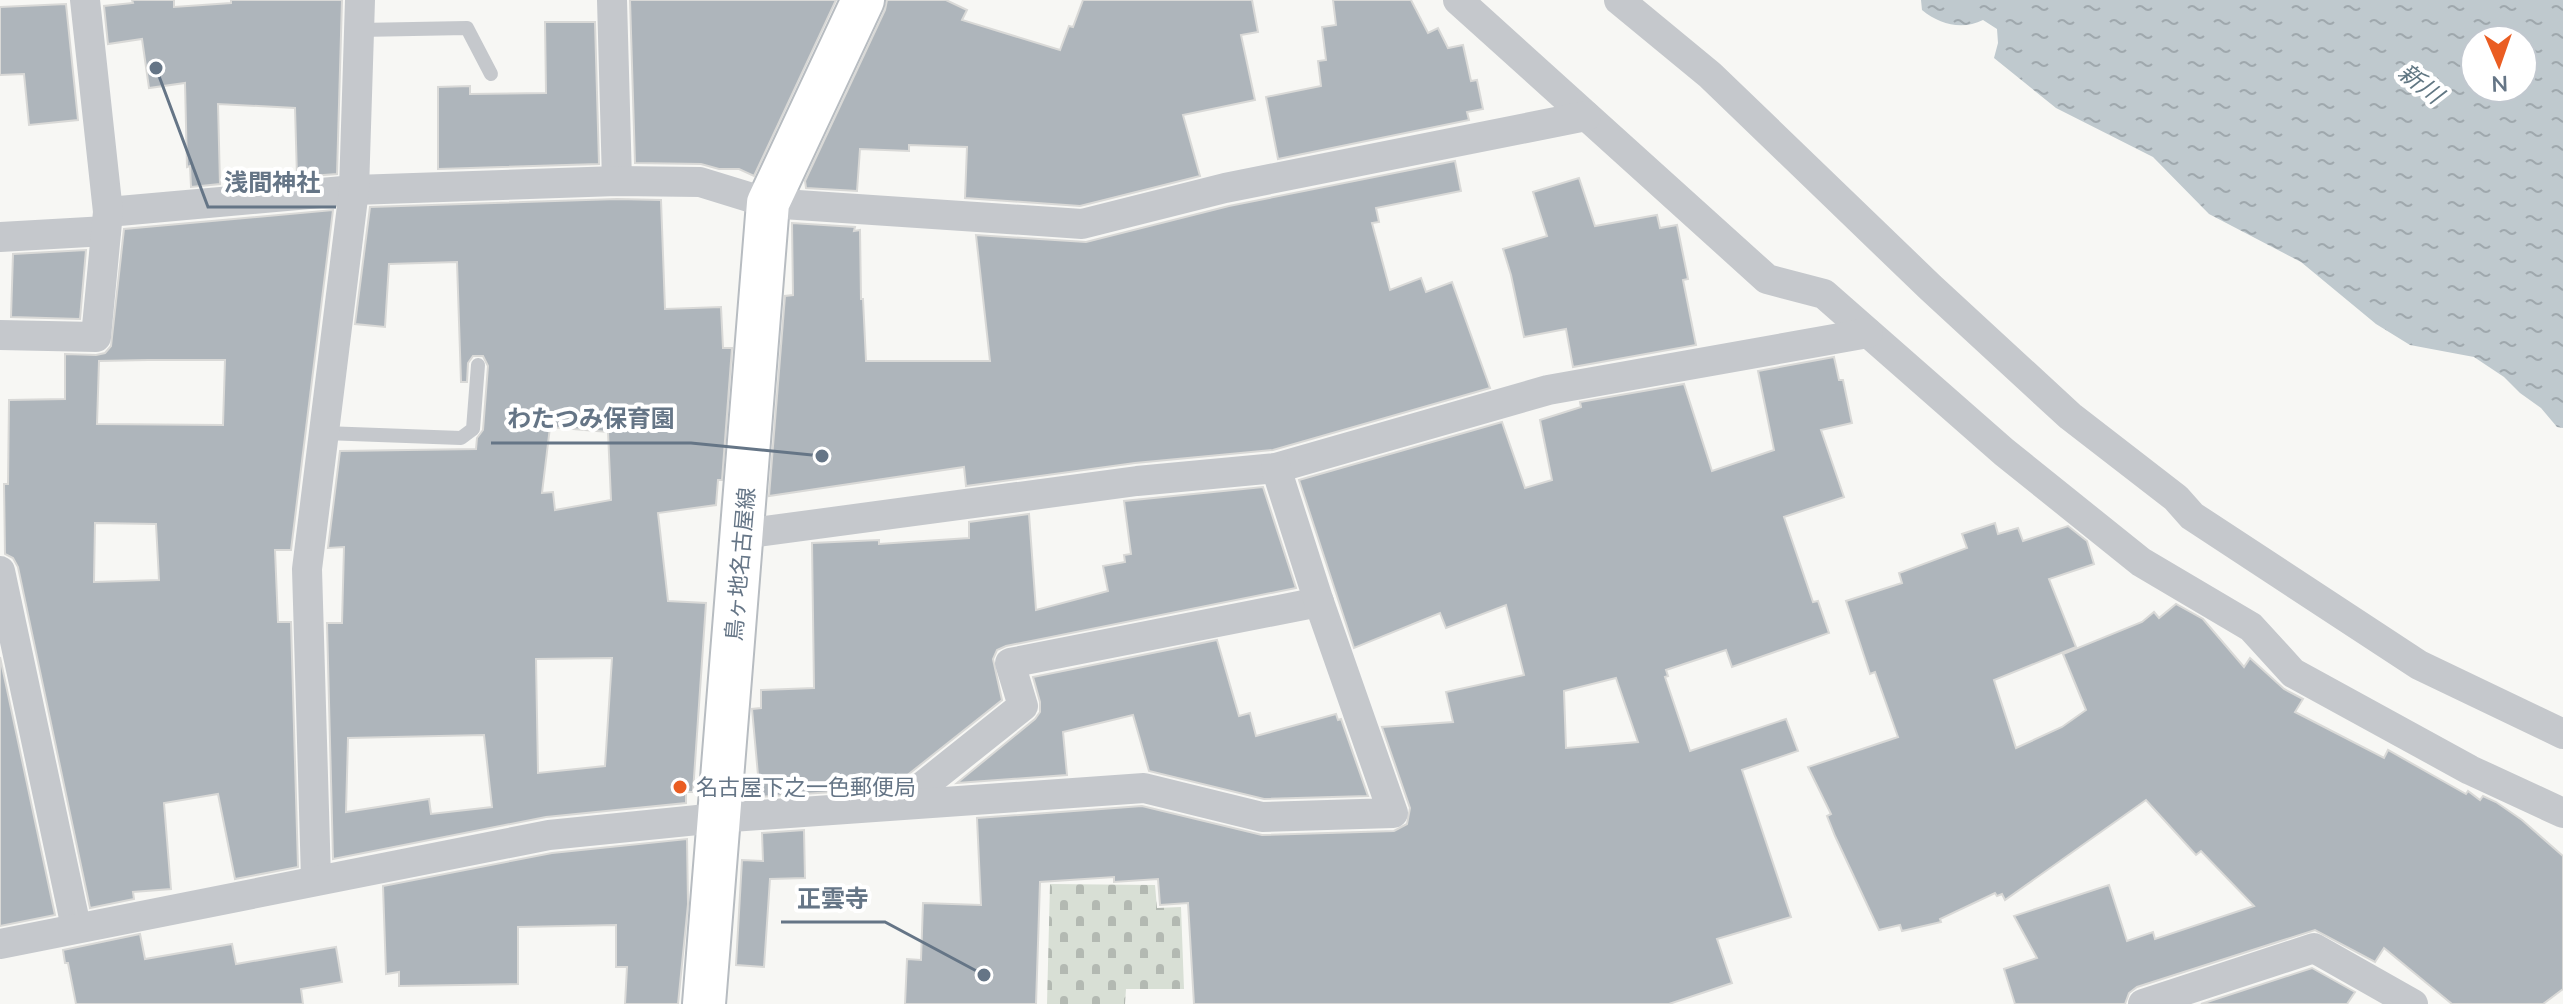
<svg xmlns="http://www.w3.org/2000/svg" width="2563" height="1004" font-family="Mulish,'Noto Sans JP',sans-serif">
<defs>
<pattern id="cemetery-stones" width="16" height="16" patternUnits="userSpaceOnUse" patternTransform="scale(2)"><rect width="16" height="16" fill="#d8dfd5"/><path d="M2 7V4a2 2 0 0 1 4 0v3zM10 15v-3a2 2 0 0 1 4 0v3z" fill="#b3b9b2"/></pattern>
<pattern id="water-ripples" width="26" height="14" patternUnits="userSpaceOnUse" patternTransform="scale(2)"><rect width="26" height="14" fill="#bfc9ce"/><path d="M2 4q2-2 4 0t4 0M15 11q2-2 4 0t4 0" fill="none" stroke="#9fa8ad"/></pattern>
</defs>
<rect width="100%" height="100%" fill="#f7f7f4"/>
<!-- cemetery -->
<polygon fill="url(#cemetery-stones)" points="1050,884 1155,885 1157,908 1181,907 1184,989 1126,989 1125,1004 1047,1004"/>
<!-- water -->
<path fill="url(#water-ripples)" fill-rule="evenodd" d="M1921,0H2563V428L2557,427L2541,408L2520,393L2504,377L2474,357L2410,345L2376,324L2301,262L2209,214L2153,157L2056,108L1994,58L1998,43L1997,29L1983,20C1963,30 1940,25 1922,10ZM2475,40H2523V88H2475Z"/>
<!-- building -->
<g fill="#aeb5bb" stroke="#d9d9d7" stroke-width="2" fill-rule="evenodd">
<polygon points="132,0 174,0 174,7 231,3 231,0 342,0 337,174 297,177 295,108 218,104 220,184 191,187 190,166 187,167 185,83 149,88 142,39 108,44 104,6 133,3"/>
<polygon points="630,0 836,0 754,176 739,169 719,169 701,164 635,163"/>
<polygon points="887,0 946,0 967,10 962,20 1060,50 1069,26 1073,27 1083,0 1252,0 1258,32 1241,35 1255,100 1183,115 1200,176 1080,206 965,198 967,147 909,145 909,151 860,149 857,191 806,188 805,181 885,10"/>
<polygon points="1333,0 1411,0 1428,33 1438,28 1448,48 1463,45 1471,81 1477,80 1483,109 1467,112 1469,120 1278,159 1266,97 1321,86 1318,61 1326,60 1322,27 1336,25"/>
<polygon points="66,4 78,120 29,125 24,74 0,75 0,7"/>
<polygon points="545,22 595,22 599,164 438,169 438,87 470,86 470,94 546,93"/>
<polygon points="1455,161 1461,191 1376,208 1379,222 1372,223 1390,290 1421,278 1426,292 1452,282 1490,388 1273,450 1135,463 966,486 964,467 769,496 785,296 793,295 792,223 855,227 854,231 860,230 861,299 863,299 866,361 990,361 976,235 1086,242 1229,206"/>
<polygon points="1579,178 1595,226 1657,215 1660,228 1677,225 1688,279 1683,280 1696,345 1573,367 1566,329 1524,337 1511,275 1503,249 1547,236 1533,192"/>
<path d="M617,199L661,200L665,309L721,307L723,348H732L722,480H718L716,505L658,513L668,601L706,603L693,792H686V803L546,817L333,859L327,623H342L344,547L328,548L340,451L476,449L477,438L483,430L488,366L483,356H473L468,363L467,382H461L457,262L389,264L385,327L355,324L370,207ZM550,427L608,432L611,500L555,510L553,492L542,493ZM612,658L605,766L538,773L536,659ZM484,735L492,807L431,814L429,799L346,812L348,738Z"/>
<path d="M333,210L291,550H275L278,622H291L298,867L235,879L218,794L164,803L171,889L133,892L134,899L90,908L18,567L13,558L5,554L4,484H8L9,400L65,399V354L96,355L105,353L111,346L124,229ZM148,360H225L223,425L97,424L99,361ZM95,523L156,524L159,580L94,582Z"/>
<polygon points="86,250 80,319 11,317 13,254"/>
<path d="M1834,357L1839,380H1843L1852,423L1821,430L1844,497L1784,517L1813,602L1818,601L1829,633L1732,667L1726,650L1666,670L1668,676L1665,677L1690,751L1786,719L1798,751L1742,770L1791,917L1717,939L1732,983L1669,1004H1194L1188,903L1160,905L1158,879L1114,882V877L1040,882L1036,1004H905L907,959L921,960L923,903L981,905L977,818L1142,806L1262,835L1394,831L1407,824L1410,808L1382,727L1453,722L1446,692L1524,675L1506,605L1446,628L1440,613L1354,648L1299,480L1502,422L1525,488L1552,480L1540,420L1581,407L1580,402L1684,384L1712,471L1774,450L1758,371ZM1616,678L1638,742L1566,748L1564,691Z"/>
<polygon points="1263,487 1296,588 1006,646 997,650 993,659 1002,700 905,777 890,781 891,788 760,797 752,709 761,708 761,690 814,688 812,543 879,540 879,544 969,538 969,522 1029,514 1036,610 1108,591 1103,566 1125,562 1124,555 1131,554 1124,501"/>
<polygon points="1995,523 1998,534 2018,528 2023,541 2068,526 2087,541 2094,564 2049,579 2076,647 1994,680 2016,748 2062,727 2086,710 2063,654 2142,622 2154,612 2159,618 2176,604 2203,619 2244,667 2250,658 2284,689 2303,699 2295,712 2384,758 2388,750 2466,794 2468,791 2480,800 2483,796 2496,802 2522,820 2563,856 2563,989 2543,1004 2452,1004 2384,948 2375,962 2315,930 2137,987 2129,993 2125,1004 2015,1004 2004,969 2037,958 2014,916 2109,885 2127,941 2153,932 2155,939 2254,906 2201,851 2196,855 2146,800 2005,900 2002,894 1997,896 1995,893 1940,919 1941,922 1902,931 1900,925 1879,930 1835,836 1827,816 1831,814 1808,767 1898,737 1875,672 1870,674 1846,601 1902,583 1899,573 1967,548 1962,534"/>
<polygon points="1217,640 1239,716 1250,713 1256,736 1336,714 1338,720 1341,719 1368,796 1264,799 1149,771 1133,715 1063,732 1067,775 957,783 1035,719 1040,712 1040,702 1033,677"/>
<polygon points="0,657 55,915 0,926"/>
<polygon points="804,830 805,878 770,879 764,967 736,965 742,860 763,861 762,833"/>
<polygon points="687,839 688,904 678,1004 625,1004 627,967 616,967 616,925 518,927 518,984 399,986 399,972 386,974 383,886 552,853"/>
<polygon points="140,934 145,959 232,944 236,964 336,947 342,982 301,989 303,1004 76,1004 68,963 65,963 63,950"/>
<polygon points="2312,968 2355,992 2347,1004 2201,1004"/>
</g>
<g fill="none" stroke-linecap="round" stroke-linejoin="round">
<defs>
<polyline id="secondary" points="704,1004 768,203 863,0"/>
</defs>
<!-- secondary casing -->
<use href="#secondary" stroke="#b7bcc1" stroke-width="46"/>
<!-- lane -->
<g stroke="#c5c8cc" stroke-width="14">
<polyline points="359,30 467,28 491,74"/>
<polyline points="324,433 461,438 473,429 478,365"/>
</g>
<!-- street -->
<g stroke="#c5c8cc" stroke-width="30">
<polyline points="612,0 617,181"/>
<polyline points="1458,0 1767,279 1824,294 2004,452 2141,562 2251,627 2293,673 2470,770 2563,813"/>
<polyline points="1619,0 1710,75 1930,287 2070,416 2176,498 2192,516 2419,665 2563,734"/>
<polyline points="108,212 354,190 617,181 700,182 768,203 1082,224 1225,188 1586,116"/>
<polyline points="0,237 106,231"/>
<polyline points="0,335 96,337 108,212 85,0"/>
<polyline points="743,534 1137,481 1276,468 1548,390 1868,333"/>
<polyline points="0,571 76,927"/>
<polyline points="899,805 1023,706 1010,663 1319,602"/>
<polyline points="316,879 307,569 354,190 360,0"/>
<polyline points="0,944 549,835 717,818 1144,788 1262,817 1393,813 1319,602 1276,468"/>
<polyline points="2143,1004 2314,948 2413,1004"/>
</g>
<!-- secondary -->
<use href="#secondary" stroke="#fff" stroke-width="42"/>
</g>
<!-- markers -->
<circle fill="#ea5d22" stroke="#fff" stroke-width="3" cx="680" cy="787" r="8"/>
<g text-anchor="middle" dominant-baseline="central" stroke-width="8" stroke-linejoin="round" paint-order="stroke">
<!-- street labels -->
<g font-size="22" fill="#657586" stroke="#fff">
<text transform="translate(740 564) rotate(-85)">鳥ヶ地名古屋線</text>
</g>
<!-- poi labels -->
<g font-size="22" fill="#657586" stroke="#fff" text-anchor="start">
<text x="696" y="787">名古屋下之一色郵便局</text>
</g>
<!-- water labels -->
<g font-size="24" font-style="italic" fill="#617783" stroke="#fff">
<text transform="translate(2421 83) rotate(38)">新川</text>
</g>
</g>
<!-- callouts -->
<path fill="none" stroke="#657586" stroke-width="3" d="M156 68L208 207H336M822 456L691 443H491M984 975L885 922H781"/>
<g fill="#657586" stroke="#fff" stroke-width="3">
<circle cx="156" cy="68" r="8"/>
<circle cx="822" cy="456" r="8"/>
<circle cx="984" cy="975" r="8"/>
</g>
<g font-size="24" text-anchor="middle" font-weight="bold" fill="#657586" stroke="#fff" stroke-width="8" stroke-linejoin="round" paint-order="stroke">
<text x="272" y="191">浅間神社</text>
<text x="591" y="427">わたつみ保育園</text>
<text x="833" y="907">正雲寺</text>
</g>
<!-- north arrow -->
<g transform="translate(2499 64) rotate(178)"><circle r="38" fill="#ffffff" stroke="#c1c8cf" stroke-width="2"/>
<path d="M0-6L14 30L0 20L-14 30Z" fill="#ea5d22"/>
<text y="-12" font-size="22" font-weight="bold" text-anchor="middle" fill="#657586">N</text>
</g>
</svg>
